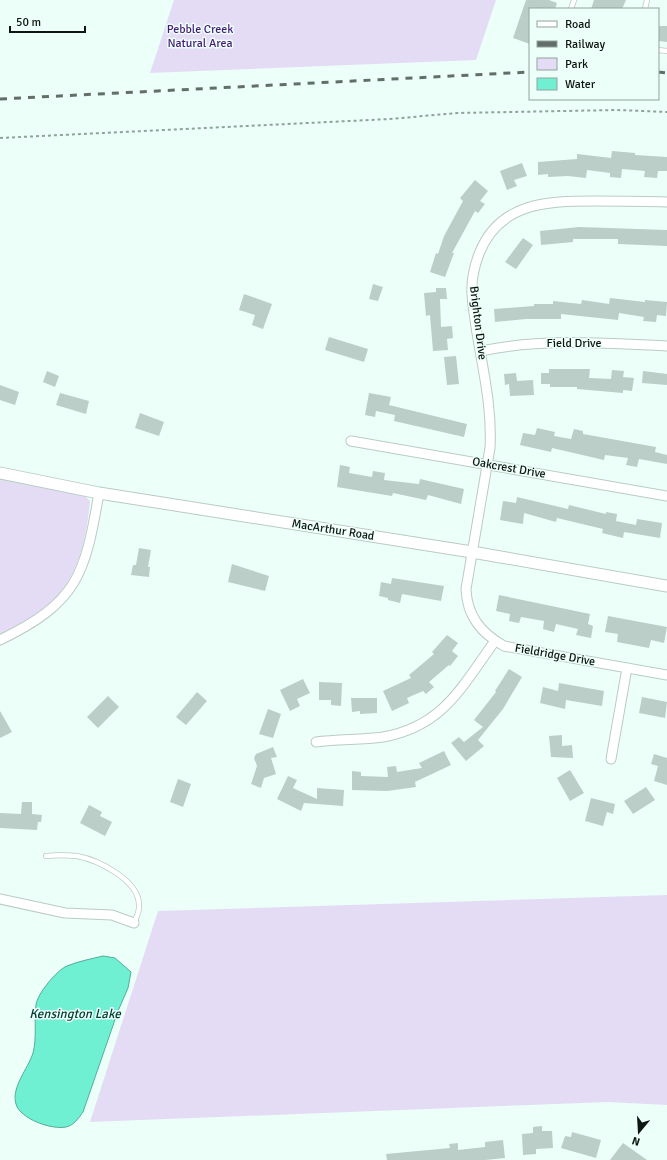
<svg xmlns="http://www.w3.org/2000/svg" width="667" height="1160" font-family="Signika,sans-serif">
<rect width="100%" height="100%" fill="#ecfff9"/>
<!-- green -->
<g fill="#e4dcf5">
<polygon points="174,0 496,0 476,60 150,73"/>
<path d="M0,480L85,496L90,501C86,548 73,594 30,620C20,626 10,631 0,636Z"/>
<polygon points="667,895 667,1105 608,1102 90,1122 158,911"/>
</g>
<!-- water -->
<path fill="#70f0d3" stroke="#53ae99" d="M103,956L115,958L131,972L128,988L118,1011L83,1112C78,1119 74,1125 66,1127C52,1130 20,1119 16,1104C11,1087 28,1069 33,1053C37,1038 34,1021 36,1005C37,994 57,970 67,966C79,961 91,959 103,956Z"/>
<!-- building -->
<g fill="#bccec8">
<polygon points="526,0 549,0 557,3 555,9 530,9 530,44 513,38"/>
<polygon points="594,0 626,0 622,9 591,9"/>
<polygon points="659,26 667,26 667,42 659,41"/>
<polygon points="612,151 635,153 635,155 667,157 667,171 658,171 657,178 644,177 645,171 622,169 621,178 610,177 610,173 587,170 586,178 568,176 548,177 548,174 538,175 538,162 577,159 577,154 611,158"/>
<polygon points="522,163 527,176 514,180 517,186 507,190 500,171"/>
<polygon points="475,180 488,191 480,201 485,204 478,213 475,211 452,253 454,253 445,277 430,272 436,253 438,254 444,236 463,201 460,198"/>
<polygon points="579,227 667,230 667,246 618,244 618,239 573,239 573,242 541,245 540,231"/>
<polygon points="523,238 533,245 516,269 505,262"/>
<polygon points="373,284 383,287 378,301 369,299"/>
<polygon points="436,288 446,288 447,299 440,299 441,327 452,326 453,338 447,339 448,350 433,351 430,315 426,316 424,293 436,292"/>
<polygon points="244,294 272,304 263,329 252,325 255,315 239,310"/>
<polygon points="610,298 645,302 645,300 667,302 666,316 657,315 656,322 643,321 644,317 619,313 618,320 561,314 561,319 526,319 495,322 494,309 534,306 534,304 553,304 553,301 581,304 582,300 609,304"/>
<polygon points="329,337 368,349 364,362 325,350"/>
<polygon points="456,356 459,384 447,385 444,357"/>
<polygon points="549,369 590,369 589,378 611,379 612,370 624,371 623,377 634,378 632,391 623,390 623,393 577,389 577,387 550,387 550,384 541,384 541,373 549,373"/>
<polygon points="47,371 59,376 55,387 43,382"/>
<polygon points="643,371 667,374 667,385 642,383"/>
<polygon points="516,373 517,381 533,380 534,395 510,396 509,384 505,385 504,374"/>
<polygon points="0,385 19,392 15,405 0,400"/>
<polygon points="60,393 89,401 86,414 56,405"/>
<polygon points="369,393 391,397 389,405 467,424 464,437 394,421 395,415 376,411 375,417 365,415"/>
<polygon points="140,413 164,422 159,436 135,428"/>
<polygon points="537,428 555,432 554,436 571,439 574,429 583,431 583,434 656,447 655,452 667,455 667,464 639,459 637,467 626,465 628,458 605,455 604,460 552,448 551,452 520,445 523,433 535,435"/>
<polygon points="340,465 350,467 349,473 372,477 373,471 385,473 384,480 419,484 420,479 464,489 461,504 428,495 426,500 393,493 392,496 337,487"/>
<polygon points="517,497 568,509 569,505 606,514 606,512 617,514 616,521 636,525 637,519 662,523 660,538 624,532 623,538 602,533 603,529 557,518 556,522 524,513 523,524 500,520 503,501 516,503"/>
<polygon points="139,548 151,550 148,567 150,567 149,577 131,575 133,565 136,565"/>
<polygon points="232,564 269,576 265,591 228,582"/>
<polygon points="392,578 444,586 441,601 402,594 400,603 388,600 388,598 379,596 381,582 391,584"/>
<polygon points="499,595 590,614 588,624 593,626 591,638 576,635 578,629 556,624 554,632 543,629 544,621 521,617 519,623 509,621 510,614 496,611"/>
<polygon points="608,616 667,627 664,643 651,640 649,648 617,642 618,634 605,632"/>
<polygon points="447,635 458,643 452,651 458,656 450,666 449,665 429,682 434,687 426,694 423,691 407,698 409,703 392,711 383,691 411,678 409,675 434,654 432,652"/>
<polygon points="509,669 522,677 503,709 478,740 484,746 466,761 451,743 459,737 464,742 483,727 474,720 496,692 495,691"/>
<polygon points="303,679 310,693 297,699 300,706 290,711 280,690"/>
<polygon points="319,682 342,683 341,706 331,705 331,700 319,700"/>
<polygon points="559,683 604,691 602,706 566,700 565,709 540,703 543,687 558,691"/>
<polygon points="197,692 207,701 186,725 176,717"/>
<polygon points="108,696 119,707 98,728 87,717"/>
<polygon points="642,697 667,702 665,718 639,713"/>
<polygon points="351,698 377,698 377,713 360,714 360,711 352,712"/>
<polygon points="268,709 281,714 273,738 259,734"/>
<polygon points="0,711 12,732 0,738"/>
<polygon points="562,735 562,746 572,745 573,758 551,757 549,736"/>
<polygon points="273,747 277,757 271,758 276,774 264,778 261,788 251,784 257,766 254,758 256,754"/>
<polygon points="444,751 451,765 415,782 416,787 387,791 352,790 352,771 361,772 361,776 388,777 387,767 396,766 397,772 422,768 419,763"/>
<polygon points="654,754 667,758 667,785 654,781 658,766 651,764"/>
<polygon points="570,770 584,793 570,801 557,778"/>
<polygon points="288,776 297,780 293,788 317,799 317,788 344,790 343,806 304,803 301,811 277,799"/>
<polygon points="178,779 191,784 183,807 170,802"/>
<polygon points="646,787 655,800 633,814 624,801"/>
<polygon points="591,798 615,804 613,814 607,812 603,826 585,821"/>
<polygon points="22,802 32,802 32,814 42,815 41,822 38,822 37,830 0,828 0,813 21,814"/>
<polygon points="89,805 102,812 100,816 112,822 105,836 80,823"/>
<polygon points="542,1126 542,1131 552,1131 553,1148 536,1149 536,1154 523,1155 522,1134 533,1133 533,1127"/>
<polygon points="572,1132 601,1140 596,1158 561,1148 565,1136 571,1137"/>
<polygon points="503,1140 505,1158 485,1160 387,1160 386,1154 450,1148 449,1144 458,1143 458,1150 485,1147 485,1142"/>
<polygon points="623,1143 647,1160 610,1160"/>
</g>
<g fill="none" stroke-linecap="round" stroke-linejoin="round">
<defs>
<g id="service">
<polyline points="571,9 574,0"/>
<polyline points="645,9 647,0"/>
<polyline points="658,50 667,51"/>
<path d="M46,856C56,855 66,855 77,856C98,860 139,880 139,905C140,911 136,918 134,923"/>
</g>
<g id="minor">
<path d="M667,202C643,201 619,201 594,201C548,201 499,202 479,254C474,267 471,280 472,295C476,346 493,396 490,448L466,589C467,616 481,633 504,646L667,675"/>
<path d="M481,351C543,338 605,343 667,346"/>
<polyline points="351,441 667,496"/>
<path d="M0,640C78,602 85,575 99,493"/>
<path d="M316,742C338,739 361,740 383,737C444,726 462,686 495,641"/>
<polyline points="611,759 627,668"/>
<polyline points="0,899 65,913 112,915 134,923"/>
</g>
<polyline id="tertiary" points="0,473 99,493 472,552 667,586"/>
</defs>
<!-- service casing -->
<use href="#service" stroke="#bacbc6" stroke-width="6"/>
<!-- minor casing -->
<use href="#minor" stroke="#bacbc6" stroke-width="11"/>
<!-- tertiary casing -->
<use href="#tertiary" stroke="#bacbc6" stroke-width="13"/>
<!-- path -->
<polyline stroke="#93a09c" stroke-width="2" stroke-dasharray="3 3" stroke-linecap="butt" points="0,138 390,119 457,113 617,110 667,112"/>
<!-- service -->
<use href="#service" stroke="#fff" stroke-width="4.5"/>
<!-- minor -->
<use href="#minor" stroke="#fff" stroke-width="9"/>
<!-- tertiary -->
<use href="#tertiary" stroke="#fff" stroke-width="11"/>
<!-- rail -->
<g stroke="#636e6a" stroke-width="3" stroke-dasharray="7 7" stroke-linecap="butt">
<polyline points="658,72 667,73"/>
<polyline points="0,99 530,72"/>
</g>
</g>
<g text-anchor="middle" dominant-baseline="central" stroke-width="3" stroke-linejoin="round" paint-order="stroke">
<!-- park labels -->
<g font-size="12" fill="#48197a" stroke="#ecfff9">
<text x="200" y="29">Pebble Creek<tspan x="200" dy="14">Natural Area</tspan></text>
</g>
<!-- street labels -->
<g font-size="12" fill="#0f1513" stroke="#ecfff9">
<text transform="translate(478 323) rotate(83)">Brighton Drive</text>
<text x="574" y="343">Field Drive</text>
<text transform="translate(509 468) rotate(10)">Oakcrest Drive</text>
<text transform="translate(333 530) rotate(9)">MacArthur Road</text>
<text transform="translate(555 655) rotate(10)">Fieldridge Drive</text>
</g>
<!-- water labels -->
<g font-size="13" font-style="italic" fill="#003c31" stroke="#ecfff9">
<text x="75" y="1014">Kensington Lake</text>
</g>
</g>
<!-- legend -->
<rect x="529" y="8" width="130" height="92" fill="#ecfff9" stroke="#94a19d"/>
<rect x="537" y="21" width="20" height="6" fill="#ffffff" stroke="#94a19d"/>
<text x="565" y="28" font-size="12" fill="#0f1513">Road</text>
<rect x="537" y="41" width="20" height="6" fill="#636e6a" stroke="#94a19d"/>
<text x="565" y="48" font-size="12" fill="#0f1513">Railway</text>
<rect x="537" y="58" width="20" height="12" fill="#e4dcf5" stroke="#94a19d"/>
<text x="565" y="68" font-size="12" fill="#0f1513">Park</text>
<rect x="537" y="78" width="20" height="12" fill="#70f0d3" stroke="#94a19d"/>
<text x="565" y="88" font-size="12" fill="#0f1513">Water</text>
<!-- north arrow -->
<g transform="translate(639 1132) rotate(198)" stroke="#ecfff9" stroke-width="3" paint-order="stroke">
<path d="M0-3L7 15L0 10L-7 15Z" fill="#0f1513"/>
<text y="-6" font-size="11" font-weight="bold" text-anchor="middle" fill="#0f1513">N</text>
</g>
<!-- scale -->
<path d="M10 26v6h75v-6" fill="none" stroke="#0f1513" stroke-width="2"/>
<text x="16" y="26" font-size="12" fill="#0f1513" stroke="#ecfff9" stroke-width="3" paint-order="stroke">50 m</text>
</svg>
